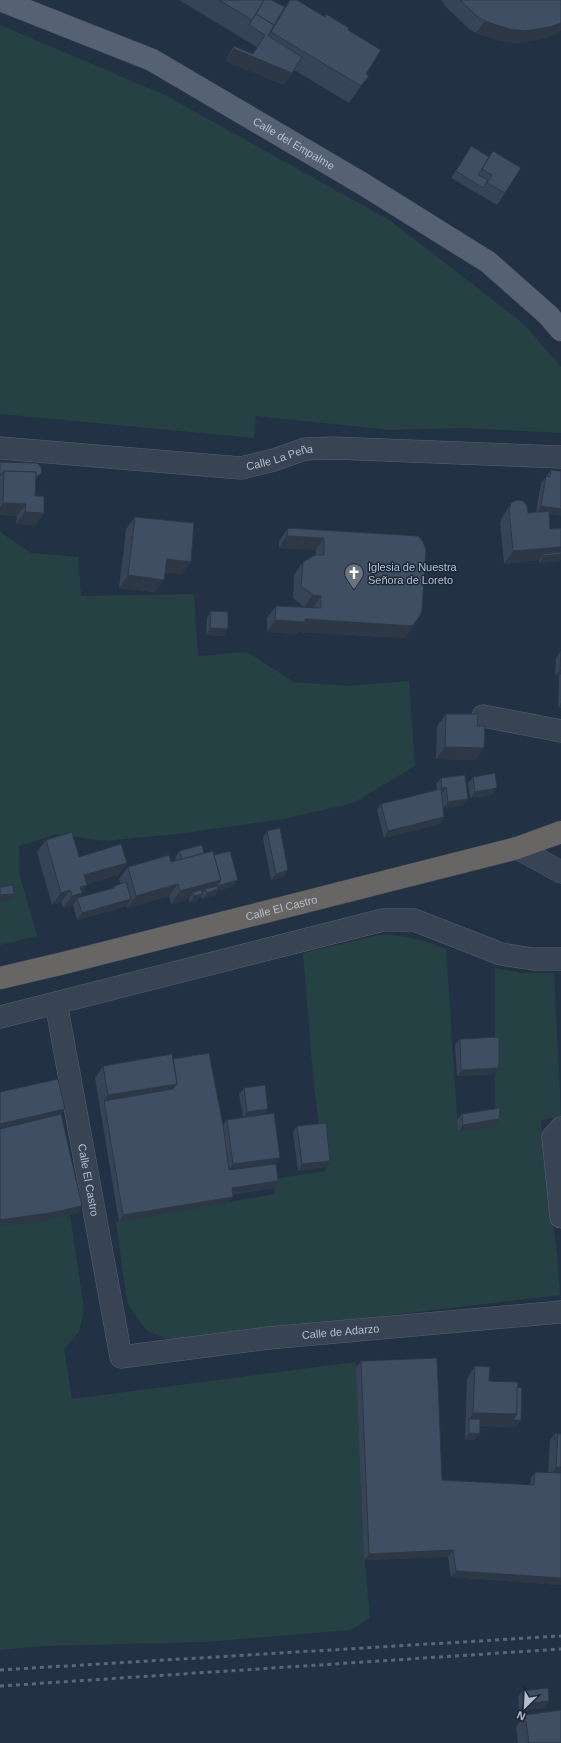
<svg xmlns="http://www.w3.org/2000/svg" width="561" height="1743" font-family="Helvetica,sans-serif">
<rect width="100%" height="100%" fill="#233144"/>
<!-- green -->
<g fill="#254144">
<polygon points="0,25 165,95 391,221 524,324 561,367 561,433 463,428 390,430 256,416 254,438 0,414"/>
<polygon points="0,532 31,553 78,557 81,596 194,594 198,656 247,652 294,682 347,686 409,681 415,766 353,803 283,819 185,833 104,841 57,834 19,846 20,876 37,936 0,945"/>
<path d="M383,934C405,936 426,940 446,949L458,1131L496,1126L495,1125V968L523,973H554L561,1117L541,1120L557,1254L560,1295L172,1341L146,1330L127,1303L116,1222L275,1194L273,1179L326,1171L314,1088L303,953Z"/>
<polygon points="70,1214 84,1309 79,1332 64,1349 72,1399 356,1362 365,1564 370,1618 356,1627 349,1630 205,1642 45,1646 0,1650 0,1226 45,1220"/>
</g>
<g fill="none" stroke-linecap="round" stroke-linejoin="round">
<defs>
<g id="minor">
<path id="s1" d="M0,448L241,468L274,460L305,449L334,448L561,457"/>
<polyline points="483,716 561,731"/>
<polyline points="517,848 561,872"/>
<path id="s2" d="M56,1003L121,1357L269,1338L561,1312"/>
<polyline points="0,1017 383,920 414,920 501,954 533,959 561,959"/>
<polyline points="561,1128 553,1137 561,1217"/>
</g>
<g id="primary">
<path id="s3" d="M0,0L152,60L363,184L488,262L548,315L561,330"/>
</g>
<g id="trunk">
<path id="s4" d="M0,978L64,963L517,848L561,832"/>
</g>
</defs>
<!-- minor casing -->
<use href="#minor" stroke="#566170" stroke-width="23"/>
<!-- primary casing -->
<use href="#primary" stroke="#424c5c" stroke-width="23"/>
<!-- trunk casing -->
<use href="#trunk" stroke="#404b5a" stroke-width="23"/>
<!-- minor -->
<use href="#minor" stroke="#384353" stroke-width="22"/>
<!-- primary -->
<use href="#primary" stroke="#566273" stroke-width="22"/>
<!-- trunk -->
<use href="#trunk" stroke="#686664" stroke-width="22"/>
<!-- rail -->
<g stroke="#59677a" stroke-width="3" stroke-dasharray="4 4" stroke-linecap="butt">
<polyline points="0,1670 561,1636"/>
<polyline points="0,1686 561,1649"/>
</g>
</g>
<!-- wall -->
<g fill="#374356">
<polygon points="179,0 272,0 285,7 290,0 348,30 366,74 369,76 349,103 294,70 284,85 225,61 234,46 252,54 257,47"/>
<polygon points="441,0 561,0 556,34 541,39 516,43 500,41 476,33 469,29 445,6"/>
<polygon points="471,146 489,157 493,151 505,193 497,205 451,178"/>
<polygon points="0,462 37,479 35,480 35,496 44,513 35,525 16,524 17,516 0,515"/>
<polygon points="551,470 549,514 550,529 560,561 539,563 539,560 504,564 500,522 503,516 511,503 528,513 536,512 541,483"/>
<polygon points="135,517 182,574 165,572 164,580 155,592 119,588 126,529"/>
<polygon points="288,528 418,536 420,616 412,628 404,638 298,632 296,634 267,632 267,618 276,606 304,607 293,598 294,575 303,562 316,555 316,550 279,548 279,541"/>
<polygon points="211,611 228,629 223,636 206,635 207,618"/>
<polygon points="561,651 561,708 558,708 559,676 555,676 556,658"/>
<polygon points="446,714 476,760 436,759 437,726"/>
<polygon points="473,777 492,795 470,798 468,783"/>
<polygon points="441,778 468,799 463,805 443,808 444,817 440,824 384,838 377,810 381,804 437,790 436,784"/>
<polygon points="267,831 288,870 283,877 271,880 263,838"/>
<polygon points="46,840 79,857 127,863 118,875 87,884 87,885 78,898 112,888 114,886 121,884 119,879 128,867 171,862 176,861 175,858 179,851 204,853 214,855 233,886 217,891 214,896 202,899 201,896 198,900 190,903 189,899 171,904 169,896 127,908 127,906 77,920 73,905 63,908 61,902 52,905 37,852"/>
<polygon points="460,1039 495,1074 457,1076 455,1045"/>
<polygon points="173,1059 223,1125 227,1120 243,1117 239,1094 244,1088 268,1109 265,1114 276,1164 274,1188 233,1194 233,1197 228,1203 119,1222 95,1078 103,1066"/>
<polygon points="462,1114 495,1126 458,1132 457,1120"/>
<polygon points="297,1126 325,1167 298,1171 293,1132"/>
<polygon points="361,1361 442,1480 530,1485 531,1478 535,1472 548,1473 550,1440 555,1433 561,1434 561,1585 451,1577 448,1557 364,1560 356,1368"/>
<polygon points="475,1366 489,1381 517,1427 480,1426 475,1440 465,1440 467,1379"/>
<polygon points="522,1691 549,1701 545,1708 519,1710 518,1697"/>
<polygon points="525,1715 561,1743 518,1743 516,1727"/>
</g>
<!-- shaded-wall -->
<g fill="#2d3746">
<polygon points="485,21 561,23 561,31 556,34 541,39 516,43 500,41 476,33"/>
<polygon points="234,49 292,73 284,85 225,61"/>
<polygon points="369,76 357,93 349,103 361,86"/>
<polygon points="42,473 37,479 31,484 4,476"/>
<polygon points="3,503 26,504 17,516 0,515 0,507"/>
<polygon points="541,506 561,509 561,516 536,512"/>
<polygon points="25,512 44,513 35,525 16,524"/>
<polygon points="287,536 324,538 316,550 279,548"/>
<polygon points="561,547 561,560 560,561 539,563 544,556 543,554 539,560 504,564 513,551"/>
<polygon points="167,559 191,562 182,574 158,572"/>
<polygon points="128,575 164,580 155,592 119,588"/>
<polygon points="313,595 321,596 313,608 304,607"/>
<polygon points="420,616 412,628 404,638 298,632 296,634 267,632 275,620"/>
<polygon points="210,628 228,629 223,636 206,635"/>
<polygon points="560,670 561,670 561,674 559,676 555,676"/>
<polygon points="561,703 561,708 558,708"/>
<polygon points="445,747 484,748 476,760 436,759"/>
<polygon points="446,787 442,794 438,795 442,788"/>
<polygon points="497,788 492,795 470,798 475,792"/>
<polygon points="468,799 463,805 443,808 448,802"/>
<polygon points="444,817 440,824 384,838 388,831"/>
<polygon points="127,863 118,875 75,888 84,875"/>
<polygon points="288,870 283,877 271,880 276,874"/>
<polygon points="221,880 238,880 233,886 217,891 214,896 202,899 207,893 205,889 198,900 190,903 194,896 193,892 189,899 171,904 180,891"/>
<polygon points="178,884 169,896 127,908 136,896"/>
<polygon points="87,885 73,905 63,908 72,896 80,887"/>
<polygon points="70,890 61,902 52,905 61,893"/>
<polygon points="14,894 10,900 0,901 0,895"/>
<polygon points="131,899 127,906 77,920 82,913"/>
<polygon points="499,1068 495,1074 457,1076 461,1070"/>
<polygon points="177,1084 168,1096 104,1101 108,1095"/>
<polygon points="65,1109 57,1121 0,1134 0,1124"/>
<polygon points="268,1109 264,1116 243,1118 247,1112"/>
<polygon points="499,1119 495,1126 458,1132 463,1125"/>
<polygon points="280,1158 272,1170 225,1176 233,1164"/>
<polygon points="330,1161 325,1167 298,1171 302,1164"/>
<polygon points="278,1181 274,1188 227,1194 232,1188"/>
<polygon points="233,1197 228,1203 119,1222 123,1215"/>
<polygon points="82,1206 78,1213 45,1220 0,1226 0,1220"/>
<polygon points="473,1413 517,1414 521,1420 517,1427 469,1425 469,1419"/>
<polygon points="469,1433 480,1434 475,1440 465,1440"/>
<polygon points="556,1467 561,1467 561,1480 548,1479"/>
<polygon points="453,1550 448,1557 364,1560 369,1554"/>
<polygon points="456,1571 561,1578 561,1585 451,1577"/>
<polygon points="549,1701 545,1708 519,1710 524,1704"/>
</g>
<!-- building -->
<g fill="#404e64" stroke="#2d3746">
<polygon points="219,0 264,0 252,20"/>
<polygon points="264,0 272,0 285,7 274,25 256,14"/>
<polygon points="290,0 297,0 325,17 326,14 349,28 348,30 381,50 366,74 369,76 361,86 271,32"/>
<polygon points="460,0 561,0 561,23 550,27 525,31 509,29 485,21 478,17"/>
<polygon points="256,14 274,25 268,36 302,57 292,73 234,49 234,46 253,54 265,35 249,25"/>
<polygon points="471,146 489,157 478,175 488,180 483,188 456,171"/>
<polygon points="493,151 521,168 505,193 487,183 492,175 482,169"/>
<polygon points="0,462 37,463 41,467 42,473 36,477 36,472 4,471 0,476"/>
<polygon points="551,470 561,471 561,509 541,506 546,476 550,477"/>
<polygon points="4,471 36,472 35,496 44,496 44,513 25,512 26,504 3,503"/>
<polygon points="517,500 523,501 527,506 528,513 549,511 550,529 561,528 561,547 513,551 509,510 511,503"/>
<polygon points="135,517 194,523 191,562 167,559 164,580 128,575"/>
<polygon points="288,528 418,536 423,542 426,550 422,610 420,616 412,626 305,619 305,622 275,620 276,606 321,608 321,596 313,595 301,586 303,562 315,555 324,555 324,538 287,536"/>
<polygon points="561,552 561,554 544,556 543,554"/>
<polygon points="211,611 228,612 228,629 210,628"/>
<polygon points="561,651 561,670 560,670"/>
<polygon points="446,714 478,714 477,726 485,726 484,748 445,747"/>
<polygon points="495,773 497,788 475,792 473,777"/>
<polygon points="465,775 468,799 448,802 446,787 442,788 441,778"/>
<polygon points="441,789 444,817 388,831 381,804"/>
<polygon points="280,828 288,870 276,874 267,831"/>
<polygon points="72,832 79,857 121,844 127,863 84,875 87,885 80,887 82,893 72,896 70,890 61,893 46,840"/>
<polygon points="202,845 204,853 182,859 179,851"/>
<polygon points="213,851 221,880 180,891 178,884 136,896 128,867 169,855 171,862"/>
<polygon points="230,851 238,880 217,886 221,880 214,855"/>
<polygon points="126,882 131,899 82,913 77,898 114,888 114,886"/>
<polygon points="13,885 14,894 0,895 0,887"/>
<polygon points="217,886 218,889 207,893 205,889"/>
<polygon points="201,890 203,894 194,896 193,892"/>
<polygon points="499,1037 499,1068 461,1070 460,1039"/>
<polygon points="209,1053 223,1125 229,1170 276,1164 278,1181 232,1188 233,1197 123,1215 104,1101 173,1089 177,1084 173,1059"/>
<polygon points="172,1054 177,1084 108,1095 103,1066"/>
<polygon points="58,1079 65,1109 0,1124 0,1092"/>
<polygon points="265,1085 268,1109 247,1112 244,1088"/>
<polygon points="500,1108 499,1119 463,1125 462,1114"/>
<polygon points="274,1113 280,1158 233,1164 227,1120"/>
<polygon points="61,1114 82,1206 50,1213 0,1220 0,1129"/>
<polygon points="326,1123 330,1161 302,1164 297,1126"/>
<polygon points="437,1358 442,1480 534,1485 535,1472 561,1473 561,1578 456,1571 453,1550 369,1554 361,1361"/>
<polygon points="475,1366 490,1367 489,1381 518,1382 517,1414 473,1413"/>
<polygon points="517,1387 522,1388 521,1420 513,1420 517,1414"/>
<polygon points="469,1419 480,1419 480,1434 469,1433"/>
<polygon points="555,1433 561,1434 558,1434 554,1440"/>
<polygon points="558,1434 561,1434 561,1467 556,1467"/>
<polygon points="548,1688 549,1701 524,1704 522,1691"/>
<polygon points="561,1710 561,1743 529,1743 525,1715"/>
</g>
<!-- icons -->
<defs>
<symbol id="church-pin" viewBox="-11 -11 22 30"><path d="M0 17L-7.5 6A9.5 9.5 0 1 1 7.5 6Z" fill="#6b7280" stroke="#1c2838"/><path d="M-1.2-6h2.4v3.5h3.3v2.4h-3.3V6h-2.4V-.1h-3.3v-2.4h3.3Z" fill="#fff"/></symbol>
</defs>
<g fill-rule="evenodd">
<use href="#church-pin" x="343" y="562" width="22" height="30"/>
</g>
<g text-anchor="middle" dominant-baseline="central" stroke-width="3" stroke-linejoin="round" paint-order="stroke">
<!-- street labels -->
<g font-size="11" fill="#b5becd" stroke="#1c2838">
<text stroke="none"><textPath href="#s3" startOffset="328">Calle del Empalme</textPath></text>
<text stroke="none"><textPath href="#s1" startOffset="282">Calle La Peña</textPath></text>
<text stroke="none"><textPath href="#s4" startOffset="290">Calle El Castro</textPath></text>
<text stroke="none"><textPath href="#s2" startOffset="180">Calle El Castro</textPath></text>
<text stroke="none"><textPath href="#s2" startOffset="581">Calle de Adarzo</textPath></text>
</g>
<!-- poi labels -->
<g font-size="11" fill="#b5becd" stroke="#1c2838" text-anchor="start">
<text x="368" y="567">Iglesia de Nuestra<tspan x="368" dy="13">Señora de Loreto</tspan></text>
</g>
</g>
<!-- north arrow -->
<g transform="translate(525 1707) rotate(204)" stroke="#1c2838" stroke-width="3" paint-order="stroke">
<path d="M0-3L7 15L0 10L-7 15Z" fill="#b5becd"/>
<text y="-6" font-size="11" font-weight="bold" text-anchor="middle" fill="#b5becd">N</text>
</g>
</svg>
